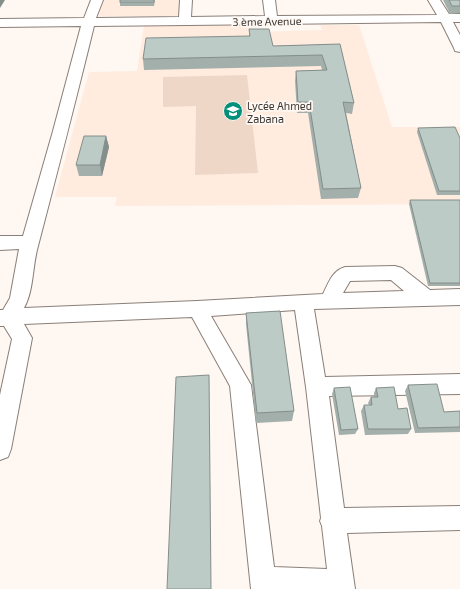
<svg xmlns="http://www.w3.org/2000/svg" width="460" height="589" font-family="'Exo 2',sans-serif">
<rect width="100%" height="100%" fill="#fef7f2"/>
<!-- built -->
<g fill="#ffecdf">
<polygon points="102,0 184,0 181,16 99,16"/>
<polygon points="249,25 252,32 322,30 320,25 359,25 392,127 460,127 460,204 115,206 117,197 55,197 89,72 137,71 144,26"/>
</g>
<!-- green -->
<polygon fill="#eed7c7" points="247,75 258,173 195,175 196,106 163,107 163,77"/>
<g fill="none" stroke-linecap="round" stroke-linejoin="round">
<defs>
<path id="minor" d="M91,0H103L96,18L179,17L180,0H192L191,17L265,16L263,0H275L277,16L437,15L428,0H440L449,14H460V22H453L460,35V52L455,51L454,48L441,22L94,26C76,100 57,173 38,246C32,267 34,290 24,308L197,301L323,294C329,282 332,271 345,267L395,266L402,268L430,290L460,289V305L314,309L325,377L460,374V394L329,396L344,508L460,506V530L347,533L355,589H251L230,386L192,317L24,324L32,338L11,449L8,457L0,460V395L12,339L4,326H0V310H3L10,298L19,249L0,250V236H23L53,131L81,26L0,27V19L84,18ZM391,280L404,291L343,293L350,281ZM295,310L306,387L321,518L320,521L322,526L327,569L274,567L251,385L211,316Z"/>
</defs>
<!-- minor casing -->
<use href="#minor" stroke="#8a7f78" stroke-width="2"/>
<!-- minor -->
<use href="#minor" fill="#fff" fill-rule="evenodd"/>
</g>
<!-- wall -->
<g fill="#a3afab">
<polygon points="155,0 154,6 120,6 120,2"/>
<polygon points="443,0 460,0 460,13 450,14"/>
<polygon points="249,29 273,46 340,44 354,103 352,114 346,113 361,188 358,198 321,199 308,113 297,113 295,81 296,71 322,70 321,66 144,70 143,59 249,36"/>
<polygon points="418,128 460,138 460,195 437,195 417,132"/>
<polygon points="106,136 109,147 102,176 79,176 76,165"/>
<polygon points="410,200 460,200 460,286 428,286 409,204"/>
<polygon points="246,313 294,411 292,421 256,423 246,324"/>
<polygon points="408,385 444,412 460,411 460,432 415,433 405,391"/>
<polygon points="334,388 358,429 355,434 339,435 332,394"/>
<polygon points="376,388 398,409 411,429 408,434 365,435 361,411 364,405 369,405 368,403 371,397 374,397 374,393"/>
</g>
<!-- shaded-wall -->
<g fill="#848e8b">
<polygon points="0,0 5,0 0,8"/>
<polygon points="106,136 109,147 102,176 100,165"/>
<polygon points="209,375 209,385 211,589"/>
</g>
<!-- building -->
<g fill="#bdcbc7" stroke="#848e8b">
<rect x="120" y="0" width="34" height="2"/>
<polygon points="449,0 460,0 460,6 452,6"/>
<polygon points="249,29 269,29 273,46 340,44 354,103 343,102 361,188 323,189 309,102 298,102 296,71 327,70 322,55 143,59 146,38 250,36"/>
<polygon points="455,127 460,138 460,191 439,191 418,128"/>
<polygon points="84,136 106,136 100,165 76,165"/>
<polygon points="410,200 460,200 460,283 430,283"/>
<polygon points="280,311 294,411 257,413 246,313"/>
<polygon points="209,375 211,589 167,589 176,377"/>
<polygon points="437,384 444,412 460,411 460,427 418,428 408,385"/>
<polygon points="350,387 358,429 341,430 334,388"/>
<polygon points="394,387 398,409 407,408 411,429 368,429 364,405 372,405 371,397 378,397 376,388"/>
</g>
<!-- icons -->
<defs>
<symbol id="school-disc" viewBox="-11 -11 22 22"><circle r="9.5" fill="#03907b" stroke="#fef7f2"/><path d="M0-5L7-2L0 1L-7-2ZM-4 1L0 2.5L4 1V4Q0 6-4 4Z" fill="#fff"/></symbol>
</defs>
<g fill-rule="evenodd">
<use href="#school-disc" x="222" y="100" width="22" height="22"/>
</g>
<g text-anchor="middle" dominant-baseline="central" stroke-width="3.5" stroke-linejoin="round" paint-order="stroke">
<!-- far-street labels -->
<g font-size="11" fill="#3b3633" stroke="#fef7f2">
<text transform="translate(267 21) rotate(-1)">3 ème Avenue</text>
</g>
<!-- far-poi labels -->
<g font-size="11" fill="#3b3633" stroke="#fef7f2" text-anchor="start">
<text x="247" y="105">Lycée Ahmed<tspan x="247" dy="13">Zabana</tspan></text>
</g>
</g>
</svg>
